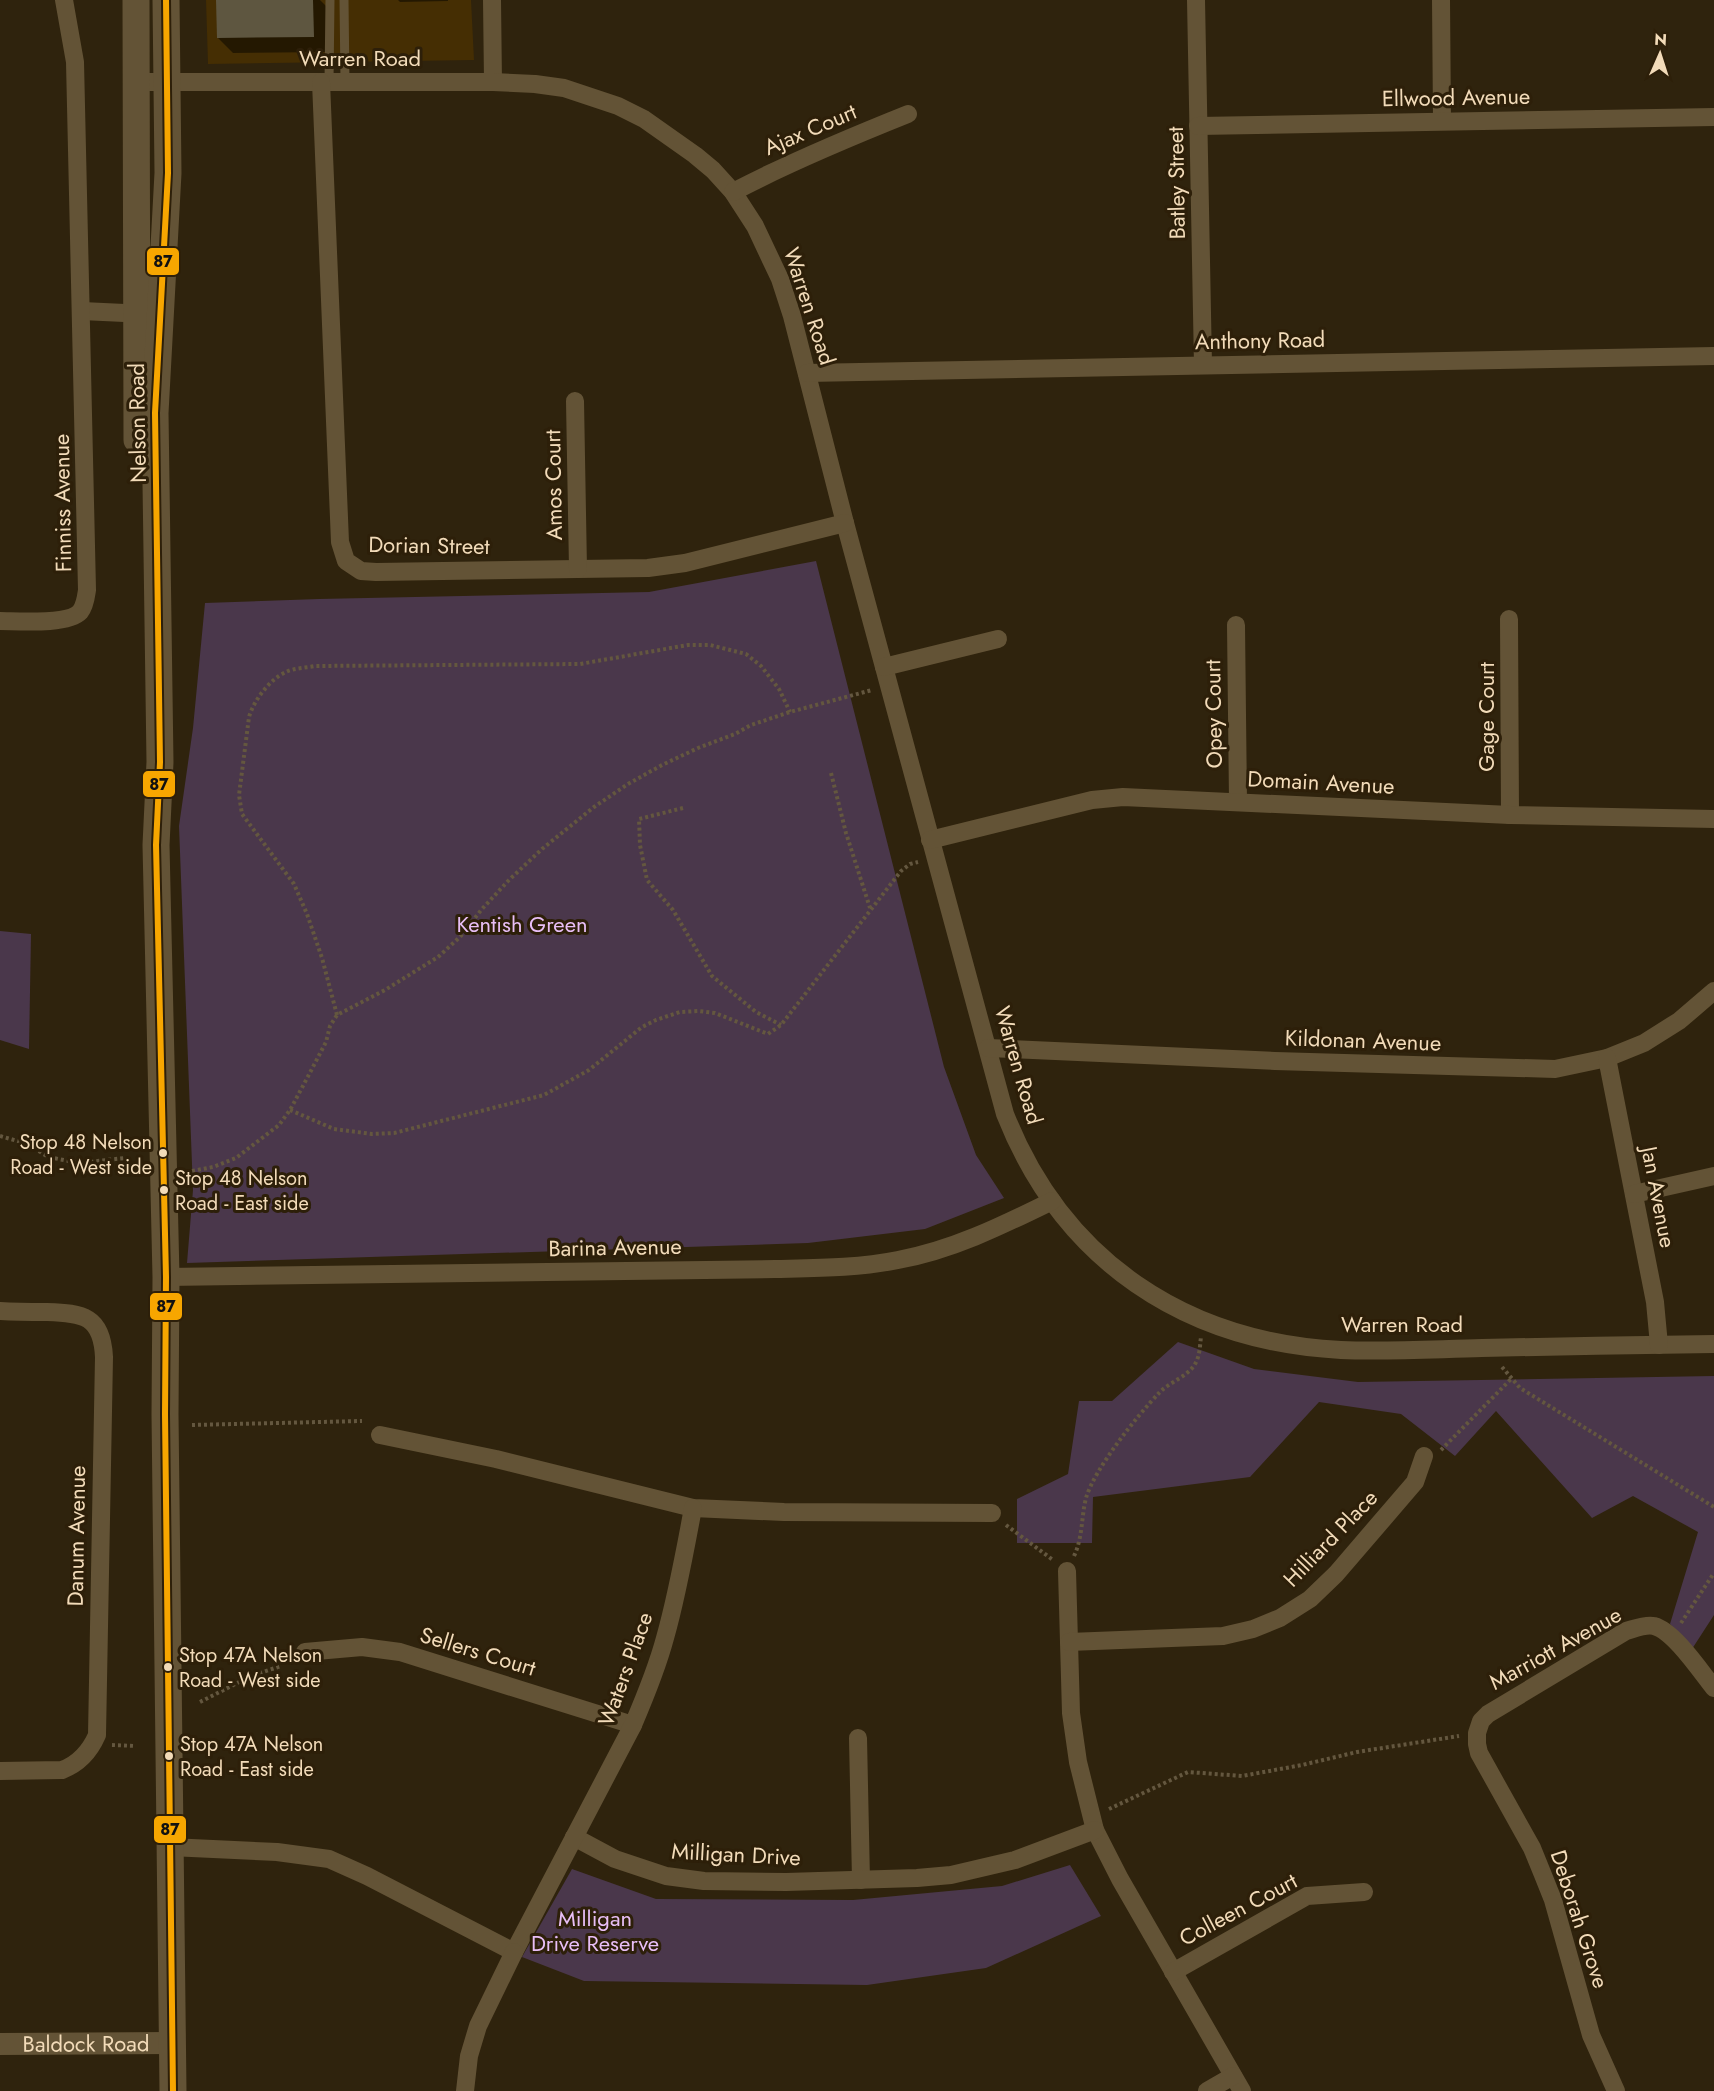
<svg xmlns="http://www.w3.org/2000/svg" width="1714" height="2091" font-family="Jost,sans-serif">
<rect width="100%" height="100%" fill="#2f230d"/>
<!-- built -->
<polygon fill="#452e03" points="206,0 471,0 474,60 208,64"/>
<!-- green -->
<g fill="#4a374b">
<polygon points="816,561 944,1067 976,1155 1004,1198 925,1229 808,1243 187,1263 193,1190 179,826 193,728 205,603 319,599 649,592"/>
<polygon points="0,931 31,934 29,1049 0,1040"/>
<polygon points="1178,1342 1254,1369 1358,1382 1714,1376 1714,1615 1692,1649 1670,1624 1698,1532 1633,1496 1592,1518 1496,1411 1455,1456 1401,1414 1319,1402 1250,1477 1093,1497 1092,1543 1017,1543 1017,1499 1068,1474 1079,1401 1112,1401"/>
<polygon points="1070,1865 1101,1916 986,1968 867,1985 584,1981 522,1957 572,1869 656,1899 853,1900 1002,1886"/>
</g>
<!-- shadow -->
<g fill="#0007">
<polygon points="218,0 320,0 327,7 328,52 233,53 218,38"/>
<polygon points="398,0 448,0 448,1 400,2"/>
</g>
<!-- building -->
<polygon fill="#5e5640" points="216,0 313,0 314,37 217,38"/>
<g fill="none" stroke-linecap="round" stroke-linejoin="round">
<!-- path -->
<g stroke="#64573f" stroke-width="4" stroke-dasharray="3 3" stroke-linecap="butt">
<polyline points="831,773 846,833 870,908"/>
<polyline points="683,808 639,819 640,845 647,880 673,910 712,976 756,1012 781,1025"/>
<path d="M337,1015L322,958L307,914L294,884L242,814L239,795L249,717C254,700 270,679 286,672C294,668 305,668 315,666L580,664L688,645H710L746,654L761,666L779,689L790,712"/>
<polyline points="290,1110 334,1129 372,1134 394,1133 544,1095 589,1070 642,1027 656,1020 680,1012 699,1011 715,1013 768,1034 781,1025 901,871 910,864 918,862"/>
<polyline points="0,1136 28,1144 48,1157 79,1163 125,1158"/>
<polyline points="192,1171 213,1167 236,1158 279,1125 290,1110 304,1084 326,1042 330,1026 337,1015 385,990 438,957 460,937 482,909 509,880 542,849 594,807 628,784 662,765 698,748 735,734 751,725 790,712 872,690"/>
<polyline points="1502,1367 1520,1388 1714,1507"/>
<polyline points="192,1425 362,1421"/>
<polyline points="1441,1450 1512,1378"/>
<polyline points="1006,1525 1053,1560"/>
<path d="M1074,1556C1083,1537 1081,1518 1086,1498C1095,1468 1137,1416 1159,1393C1170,1381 1191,1376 1197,1360C1200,1353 1200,1344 1201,1337"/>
<polyline points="1681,1623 1714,1573"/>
<polyline points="200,1702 251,1676 281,1666"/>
<polyline points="112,1745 136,1746"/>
<polyline points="1109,1809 1188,1772 1242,1776 1302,1765 1357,1752 1459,1736"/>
</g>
<!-- service -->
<g stroke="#635336" stroke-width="9">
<polyline points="344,0 345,82"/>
<polyline points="329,82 330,0"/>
</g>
<!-- minor -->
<g stroke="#635336" stroke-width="18">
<polyline points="492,0 493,82"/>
<polyline points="1196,0 1203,365"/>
<polyline points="1441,0 1442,120"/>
<path d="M137,82H493L535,84L564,88L618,106L644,119L695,155L713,170L733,192L755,226L780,279L792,316L845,523L1005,1114C1063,1261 1185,1342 1341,1350C1388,1352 1436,1349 1482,1348C1559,1346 1637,1345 1714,1344"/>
<polyline points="321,82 340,542 346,561 361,571 376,572 648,568 685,563 845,523"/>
<polyline points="1198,126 1714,117"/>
<path d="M733,192C790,162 848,138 908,114"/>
<polyline points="82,311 146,314"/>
<polyline points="807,373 1714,356"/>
<polyline points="575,401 578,569"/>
<polyline points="1509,619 1510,815"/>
<path d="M0,621C17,621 68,625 80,612C85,606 86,597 87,590L75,62L64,0"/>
<polyline points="1236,625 1238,802"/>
<polyline points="884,667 998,639"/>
<polyline points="930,840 1092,800 1123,797 1510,815 1714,819"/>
<polyline points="988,1048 1275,1061 1555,1069 1607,1058 1644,1043 1679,1021 1714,991"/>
<polyline points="1607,1058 1655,1302 1659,1345"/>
<polyline points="1634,1194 1714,1176"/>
<path d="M166,1277L775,1269C816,1268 858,1268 898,1260C953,1250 1003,1225 1052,1201"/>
<path d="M0,1311C16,1312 32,1312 47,1312C83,1313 102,1316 104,1357L97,1735C90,1751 78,1764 62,1770L0,1771"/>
<polyline points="380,1435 496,1459 693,1508 784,1512 992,1513"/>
<polyline points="1067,1571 1071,1713 1078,1762 1095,1830 1120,1879 1242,2091"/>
<polyline points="1069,1642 1223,1636 1253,1629 1280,1618 1310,1599 1336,1574 1415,1482 1424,1456"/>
<polyline points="305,1652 362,1647 400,1652 633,1725"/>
<polyline points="858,1738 861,1880"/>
<polyline points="574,1837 615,1859 666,1876 704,1881 786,1882 917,1878 951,1875 1015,1860 1095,1830"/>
<path d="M170,1847L277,1852L329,1859L367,1876L514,1952L633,1725C645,1697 657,1668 665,1638C677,1596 685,1551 693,1508"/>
<polyline points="1173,1972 1307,1896 1364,1892"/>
<polyline points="465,2091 469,2056 478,2026 514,1952"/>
<polyline points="1207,2091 1233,2076"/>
<path d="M1616,2091L1591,2035L1553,1900L1543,1875L1532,1848L1479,1753L1477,1744V1733L1481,1721L1488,1714L1626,1631C1634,1629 1645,1624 1654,1626C1674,1631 1701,1672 1714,1688"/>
</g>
<!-- tertiary -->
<path stroke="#635336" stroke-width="22" id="s1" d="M0,2044L172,2043"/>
<!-- secondary -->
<g stroke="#635336" stroke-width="27">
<polyline points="136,0 137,440"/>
<polyline points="166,0 168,173 155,413 160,762 156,845 166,1277 165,1414 173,2091"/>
</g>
<defs>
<polyline id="bus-1" points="166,0 168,173 155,413 160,762 156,845 166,1277 165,1414 173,2091"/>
</defs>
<!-- bus-1 casing -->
<use href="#bus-1" stroke="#2d1f09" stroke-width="10"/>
<!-- bus-1 -->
<use href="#bus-1" stroke="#f7a600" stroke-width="6"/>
</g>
<!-- markers -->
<g fill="#f2dbb9" stroke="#2d1f09" stroke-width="2">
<circle cx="163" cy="1153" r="5"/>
<circle cx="164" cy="1190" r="5"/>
<circle cx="168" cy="1667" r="5"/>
<circle cx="169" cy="1756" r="5"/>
</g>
<g text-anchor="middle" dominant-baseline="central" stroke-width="6" stroke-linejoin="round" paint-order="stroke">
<!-- bus labels -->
<g font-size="20" fill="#f2dbb9" stroke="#2d1f09" text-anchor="start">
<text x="152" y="1142" text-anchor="end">Stop 48 Nelson<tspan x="152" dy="25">Road - West side</tspan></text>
<text x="175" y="1178">Stop 48 Nelson<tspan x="175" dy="25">Road - East side</tspan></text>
<text x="179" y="1655">Stop 47A Nelson<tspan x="179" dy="25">Road - West side</tspan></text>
<text x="180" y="1744">Stop 47A Nelson<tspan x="180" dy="25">Road - East side</tspan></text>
</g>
<!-- street labels -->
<g font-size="22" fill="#f2dbb9" stroke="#2d1f09">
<text x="360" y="58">Warren Road</text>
<text transform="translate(1456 97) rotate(-1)">Ellwood Avenue</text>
<text transform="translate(810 129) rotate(-23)">Ajax Court</text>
<text transform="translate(1176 183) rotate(-91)">Batley Street</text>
<text transform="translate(810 306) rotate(72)">Warren Road</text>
<text transform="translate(1260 340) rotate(-1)">Anthony Road</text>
<text transform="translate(137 423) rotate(-91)">Nelson Road</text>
<text transform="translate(553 485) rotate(-91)">Amos Court</text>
<text transform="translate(62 503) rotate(-91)">Finniss Avenue</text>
<text transform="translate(429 545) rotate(1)">Dorian Street</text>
<text transform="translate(1213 714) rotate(-91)">Opey Court</text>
<text transform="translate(1486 717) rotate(-90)">Gage Court</text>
<text transform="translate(1321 782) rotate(3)">Domain Avenue</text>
<text transform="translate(1363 1040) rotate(2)">Kildonan Avenue</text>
<text transform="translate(1019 1065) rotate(74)">Warren Road</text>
<text transform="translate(1659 1197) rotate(79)">Jan Avenue</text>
<text transform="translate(615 1247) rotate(-1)">Barina Avenue</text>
<text x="1402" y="1324">Warren Road</text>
<text transform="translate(76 1536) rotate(-89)">Danum Avenue</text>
<text transform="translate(1330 1538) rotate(-46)">Hilliard Place</text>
<text transform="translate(1555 1648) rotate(-29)">Marriott Avenue</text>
<text transform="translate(478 1651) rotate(17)">Sellers Court</text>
<text transform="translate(625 1669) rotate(-70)">Waters Place</text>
<text transform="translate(736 1854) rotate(3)">Milligan Drive</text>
<text transform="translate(1238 1909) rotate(-28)">Colleen Court</text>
<text transform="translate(1580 1919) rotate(72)">Deborah Grove</text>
<text stroke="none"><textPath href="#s1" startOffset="86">Baldock Road</textPath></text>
</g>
<!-- park labels -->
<g font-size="22" fill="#e8bef6" stroke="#2d1f09">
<text x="522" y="924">Kentish Green</text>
<text x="595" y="1918">Milligan<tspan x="595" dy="25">Drive Reserve</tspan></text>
</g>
</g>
<g stroke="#2d1f09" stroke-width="2">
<rect x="146" y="247" width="34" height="29" rx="6" fill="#f7a600"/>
<rect x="142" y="770" width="34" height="28" rx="6" fill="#f7a600"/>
<rect x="149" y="1292" width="34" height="29" rx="6" fill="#f7a600"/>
<rect x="153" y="1815" width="34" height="29" rx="6" fill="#f7a600"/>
</g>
<g font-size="16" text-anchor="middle" font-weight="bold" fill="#111">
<text x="163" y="267">87</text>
<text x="159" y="790">87</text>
<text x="166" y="1312">87</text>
<text x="170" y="1835">87</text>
</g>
<!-- north arrow -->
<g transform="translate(1660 54) rotate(3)" stroke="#2d1f09" stroke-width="4.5" paint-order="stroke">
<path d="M0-4.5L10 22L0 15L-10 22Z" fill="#f2dbb9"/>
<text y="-9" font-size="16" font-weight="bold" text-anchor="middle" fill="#f2dbb9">N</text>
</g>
</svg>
